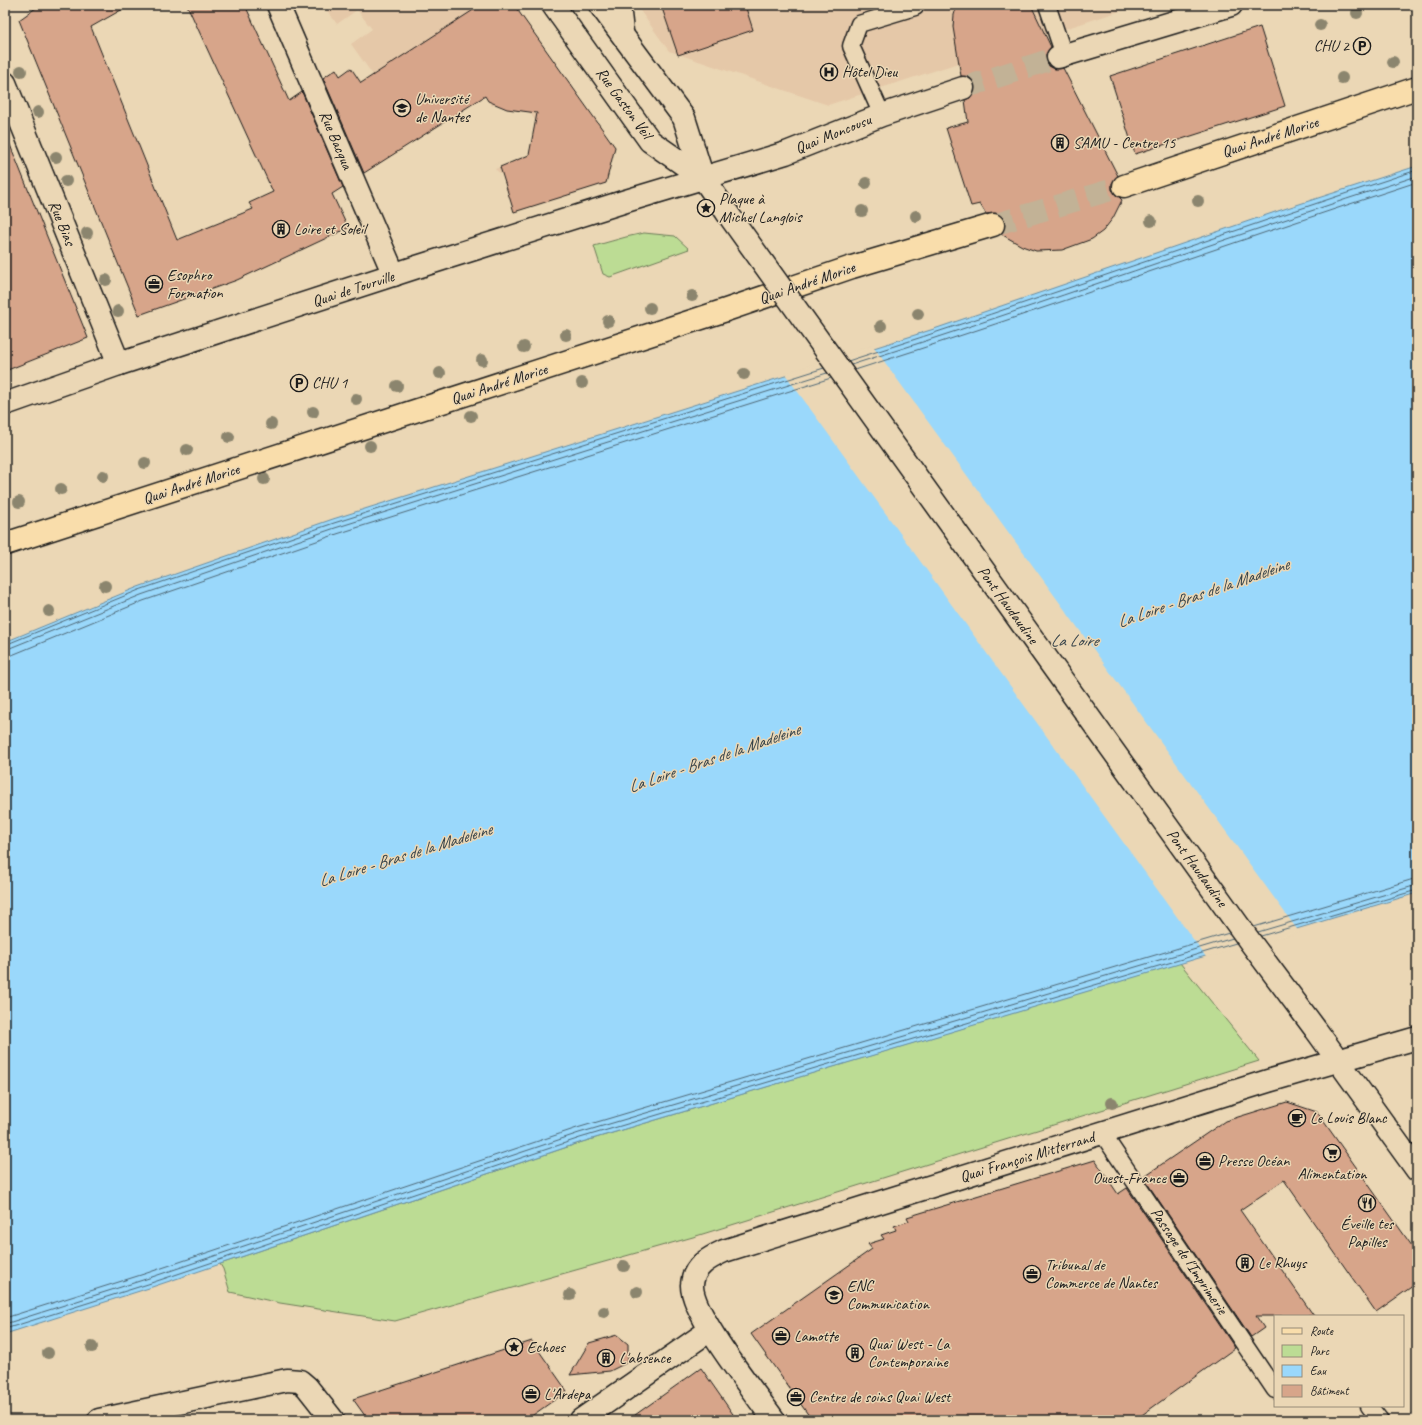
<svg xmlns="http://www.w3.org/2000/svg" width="1422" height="1425" font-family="Caveat,sans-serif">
<rect width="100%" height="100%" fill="#ebd7b5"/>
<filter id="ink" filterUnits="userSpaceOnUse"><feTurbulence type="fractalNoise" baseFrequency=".025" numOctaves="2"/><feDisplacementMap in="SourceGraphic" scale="8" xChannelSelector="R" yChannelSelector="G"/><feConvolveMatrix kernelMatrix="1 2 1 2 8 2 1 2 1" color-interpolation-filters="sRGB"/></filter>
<g filter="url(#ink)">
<!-- built -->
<g fill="#e5c8a8">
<polygon points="323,5 514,5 606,183 514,212 502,175 495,169 538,152 540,128 524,104 498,103 492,106 485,96 366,172 324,77 336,69 340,76 351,68 361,83 373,75 351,44 372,29 357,10 337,24"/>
<polygon points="636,5 1139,5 828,105 669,51"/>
</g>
<!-- green -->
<g fill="#bcdc94" stroke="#6c7c58">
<polygon points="644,233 675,236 689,249 610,277 603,274 594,246 626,237"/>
<polygon points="1180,963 1259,1061 693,1237 395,1321 280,1303 230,1292 223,1269 220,1264 582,1142"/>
</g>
<!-- water -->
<polygon fill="#9ad8fb" stroke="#688da2" points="1417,166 1417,893 582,1142 149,1288 5,1334 5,642 138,587 333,519 937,328 1281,210"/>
<!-- pier -->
<polygon fill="#ebd7b5" points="873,346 1299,932 1206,957 785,374"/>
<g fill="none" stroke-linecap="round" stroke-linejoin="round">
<!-- shore -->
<g stroke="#4e6775" stroke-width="1">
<path d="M848,361C1039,300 1227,232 1417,170"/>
<path d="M851,365C1041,305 1228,237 1417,176"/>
<path d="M855,370C1043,310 1229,243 1417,182"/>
<polyline points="5,645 139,590 334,523 824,368"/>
<polyline points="5,650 141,595 335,528 827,373"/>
<polyline points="5,656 12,655 143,601 337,534 831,378"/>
<polyline points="1254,927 1417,878"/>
<polyline points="1258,932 1417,885"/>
<polyline points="1261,936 1417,890"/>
<polyline points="5,1318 144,1274 577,1128 1229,933"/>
<polyline points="5,1324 146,1279 579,1133 1233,938"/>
<polyline points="5,1329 148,1284 580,1138 1236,943"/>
</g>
</g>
<!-- building -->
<g fill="#d7a58a" stroke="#1c1c1c">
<polygon points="40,5 130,5 91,27 177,240 253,209 249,203 273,192 187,5 245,5 289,101 302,92 343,187 332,194 348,228 237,280 139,315 19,20"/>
<polygon points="481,5 514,5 615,147 606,183 514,212 500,167 529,155 537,113 507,109 488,101 485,96 364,173 323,78 336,69 340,76 351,68 361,83"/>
<polygon points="661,5 745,5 753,30 678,55"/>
<polygon points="957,5 1031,5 1051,47 1046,54 1046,61 1049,66 1055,69 1063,68 1118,176 1112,183 1112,190 1122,200 1113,218 1103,231 1092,239 1062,250 1036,251 1022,246 1001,234 1005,228 1005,221 1001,216 996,213 986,214 980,204 971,206 946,128 968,122 965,100 972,97 975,90 975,84 972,79 961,76 953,27 954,15"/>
<polygon points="1260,27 1285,106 1135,154 1110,76"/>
<polygon points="6,135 88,338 5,371 5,136"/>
<polygon points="1287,1102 1317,1112 1417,1253 1417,1283 1376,1312 1284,1180 1240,1210 1314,1316 1256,1316 1264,1328 1251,1337 1143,1177 1225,1121"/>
<polygon points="1095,1160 1118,1194 1127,1188 1235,1348 1135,1420 812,1420 751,1334 872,1249 868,1244 884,1239 881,1235 896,1230 894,1226 909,1221 907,1217"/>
<polygon points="617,1335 628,1344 628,1362 610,1371 570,1375 589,1343"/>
<polygon points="532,1341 567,1391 526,1420 368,1420 353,1399"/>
<polygon points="701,1368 737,1420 628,1420"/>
</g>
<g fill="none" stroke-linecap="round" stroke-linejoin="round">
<!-- street-tunnel -->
<polyline stroke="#c2b296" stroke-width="22" stroke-dasharray="22 11" stroke-linecap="butt" points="963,88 1058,57"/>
<!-- primary-tunnel -->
<polyline stroke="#c2b296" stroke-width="22" stroke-dasharray="22 11" stroke-linecap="butt" points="993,225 1124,186"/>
<defs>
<g id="lane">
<polyline points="622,5 626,40"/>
<polyline points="1047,5 1064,55"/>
<polyline points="882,115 851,46 859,24 915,7 915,5"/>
<polyline points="1102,1133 1275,1390"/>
<polyline points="1369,1406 1380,1420"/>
</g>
<g id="street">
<polyline points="278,5 394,275"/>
<polyline points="1058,57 1231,5"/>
<polyline points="5,83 119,364"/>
<polyline points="5,404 119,364 417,267 626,201 786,153 882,115 963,88"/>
<polyline points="99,1420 287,1380 300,1381 307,1387 333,1420"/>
<polyline points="581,1420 710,1330"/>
<path d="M774,1420C755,1393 691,1314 692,1285C693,1266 709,1258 724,1251L1268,1081L1417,1038"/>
</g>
<g id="secondary">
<polyline points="553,5 650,141 703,178 728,214"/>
<polyline points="600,5 684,118 703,178"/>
<polyline points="1316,1030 1417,1170"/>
</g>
<g id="primary">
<polyline points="1124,186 1417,88"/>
<polyline points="5,544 726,310 852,267 993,225"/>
</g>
</defs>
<!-- lane casing -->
<use href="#lane" stroke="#1c1c1c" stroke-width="19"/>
<!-- street casing -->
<use href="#street" stroke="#1c1c1c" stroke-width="25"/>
<!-- secondary casing -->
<use href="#secondary" stroke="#1c1c1c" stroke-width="25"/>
<!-- primary casing -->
<use href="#primary" stroke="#1c1c1c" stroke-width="25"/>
<!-- lane -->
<use href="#lane" stroke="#ebd7b5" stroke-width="16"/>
<!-- street -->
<use href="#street" stroke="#ebd7b5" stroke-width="22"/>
<!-- secondary -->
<use href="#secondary" stroke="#ebd7b5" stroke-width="22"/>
<!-- primary -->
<use href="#primary" stroke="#f9ddab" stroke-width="22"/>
<defs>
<polyline id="secondary-bridge" points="728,214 1251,943 1316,1030"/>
</defs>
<!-- secondary-bridge casing -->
<use href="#secondary-bridge" stroke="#1c1c1c" stroke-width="25" stroke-linecap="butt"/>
<!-- secondary-bridge -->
<use href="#secondary-bridge" stroke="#ebd7b5" stroke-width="22"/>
</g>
<!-- trees -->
<g fill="#8b856e">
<circle cx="1357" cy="13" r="6"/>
<circle cx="1320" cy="25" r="6"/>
<circle cx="1393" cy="62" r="6"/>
<circle cx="21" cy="71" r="6"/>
<circle cx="1342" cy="78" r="6"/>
<circle cx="38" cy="112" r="6"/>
<circle cx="56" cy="157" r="6"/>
<circle cx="66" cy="181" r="6"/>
<circle cx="866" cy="183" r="6"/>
<circle cx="1198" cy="201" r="6"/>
<circle cx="862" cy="211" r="6"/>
<circle cx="916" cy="216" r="6"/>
<circle cx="1151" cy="221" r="6"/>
<circle cx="87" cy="233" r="6"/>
<circle cx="106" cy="280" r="6"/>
<circle cx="692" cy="296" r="6"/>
<circle cx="650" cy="308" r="6"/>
<circle cx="118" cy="311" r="6"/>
<circle cx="918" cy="314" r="6"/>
<circle cx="608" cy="321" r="6"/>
<circle cx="881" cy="326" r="6"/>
<circle cx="566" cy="335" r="6"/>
<circle cx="524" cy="347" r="6"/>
<circle cx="482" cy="360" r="6"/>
<circle cx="440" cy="373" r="6"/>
<circle cx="744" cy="374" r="6"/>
<circle cx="582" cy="383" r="6"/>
<circle cx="397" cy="386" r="6"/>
<circle cx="356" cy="399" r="6"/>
<circle cx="313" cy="412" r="6"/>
<circle cx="471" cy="416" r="6"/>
<circle cx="271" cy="424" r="6"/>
<circle cx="229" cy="437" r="6"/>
<circle cx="370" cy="446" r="6"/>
<circle cx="187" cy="450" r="6"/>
<circle cx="145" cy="463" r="6"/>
<circle cx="103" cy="476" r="6"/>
<circle cx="264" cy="479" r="6"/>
<circle cx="61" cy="489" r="6"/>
<circle cx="19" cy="502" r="6"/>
<circle cx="105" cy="586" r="6"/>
<circle cx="49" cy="611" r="6"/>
<circle cx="1112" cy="1103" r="6"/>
<circle cx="624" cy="1266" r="6"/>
<circle cx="637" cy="1292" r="6"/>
<circle cx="570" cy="1295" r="6"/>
<circle cx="604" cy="1312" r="6"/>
<circle cx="92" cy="1347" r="6"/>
<circle cx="48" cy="1353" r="6"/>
</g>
</g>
<!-- icons -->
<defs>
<symbol id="parking-ring" viewBox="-11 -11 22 22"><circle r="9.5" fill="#ebd7b5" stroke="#1c1c1c" stroke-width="1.5"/><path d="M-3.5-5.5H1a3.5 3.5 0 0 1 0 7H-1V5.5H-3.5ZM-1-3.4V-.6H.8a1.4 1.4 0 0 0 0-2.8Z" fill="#1c1c1c"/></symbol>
<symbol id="hospital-ring" viewBox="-11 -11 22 22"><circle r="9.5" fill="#ebd7b5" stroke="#1c1c1c" stroke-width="1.5"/><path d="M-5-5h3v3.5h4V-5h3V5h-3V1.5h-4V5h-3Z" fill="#1c1c1c"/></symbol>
<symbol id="university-ring" viewBox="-11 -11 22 22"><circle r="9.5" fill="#ebd7b5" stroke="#1c1c1c" stroke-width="1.5"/><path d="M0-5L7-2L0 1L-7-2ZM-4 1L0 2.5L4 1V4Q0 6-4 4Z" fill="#1c1c1c"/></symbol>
<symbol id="building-ring" viewBox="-11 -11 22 22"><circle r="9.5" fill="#ebd7b5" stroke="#1c1c1c" stroke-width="1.5"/><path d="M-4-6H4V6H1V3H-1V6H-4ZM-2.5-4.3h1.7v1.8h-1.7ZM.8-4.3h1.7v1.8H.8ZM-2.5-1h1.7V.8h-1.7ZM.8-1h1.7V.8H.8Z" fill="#1c1c1c"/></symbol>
<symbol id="sight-ring" viewBox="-11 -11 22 22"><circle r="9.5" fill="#ebd7b5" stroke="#1c1c1c" stroke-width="1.5"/><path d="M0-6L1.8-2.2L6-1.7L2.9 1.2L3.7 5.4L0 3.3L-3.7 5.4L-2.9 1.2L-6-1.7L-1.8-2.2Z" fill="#1c1c1c"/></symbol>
<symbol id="office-ring" viewBox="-11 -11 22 22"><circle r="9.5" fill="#ebd7b5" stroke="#1c1c1c" stroke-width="1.5"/><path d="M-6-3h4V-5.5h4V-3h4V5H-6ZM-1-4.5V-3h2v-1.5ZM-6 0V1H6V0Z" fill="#1c1c1c"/></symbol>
<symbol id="cafe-ring" viewBox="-11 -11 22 22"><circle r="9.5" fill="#ebd7b5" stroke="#1c1c1c" stroke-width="1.5"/><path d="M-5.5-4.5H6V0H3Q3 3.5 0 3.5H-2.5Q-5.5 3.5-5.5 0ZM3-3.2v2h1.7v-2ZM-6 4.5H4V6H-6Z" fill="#1c1c1c"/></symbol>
<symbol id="supermarket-ring" viewBox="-11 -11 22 22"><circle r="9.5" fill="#ebd7b5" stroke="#1c1c1c" stroke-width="1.5"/><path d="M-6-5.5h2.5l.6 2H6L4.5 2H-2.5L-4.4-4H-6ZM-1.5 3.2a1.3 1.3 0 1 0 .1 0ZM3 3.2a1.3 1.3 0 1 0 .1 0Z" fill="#1c1c1c"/></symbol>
<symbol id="restaurant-ring" viewBox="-11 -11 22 22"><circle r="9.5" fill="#ebd7b5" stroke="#1c1c1c" stroke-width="1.5"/><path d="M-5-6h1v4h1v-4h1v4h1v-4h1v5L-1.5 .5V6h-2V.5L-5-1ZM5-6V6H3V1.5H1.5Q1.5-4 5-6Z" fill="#1c1c1c"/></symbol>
</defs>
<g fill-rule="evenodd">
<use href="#parking-ring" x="1352" y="36" width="20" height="20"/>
<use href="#hospital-ring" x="819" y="62" width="20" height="20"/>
<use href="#university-ring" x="392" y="98" width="20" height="20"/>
<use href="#building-ring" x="1050" y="133" width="20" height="20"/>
<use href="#sight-ring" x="696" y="198" width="20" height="20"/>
<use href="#building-ring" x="271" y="219" width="20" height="20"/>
<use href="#office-ring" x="144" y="274" width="20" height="20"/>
<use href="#parking-ring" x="289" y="373" width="20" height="20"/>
<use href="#cafe-ring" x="1287" y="1108" width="20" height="20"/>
<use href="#supermarket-ring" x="1322" y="1143" width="20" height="20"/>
<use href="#office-ring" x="1195" y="1151" width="20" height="20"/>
<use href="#office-ring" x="1169" y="1168" width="20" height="20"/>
<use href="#restaurant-ring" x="1357" y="1193" width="20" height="20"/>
<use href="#building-ring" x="1235" y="1253" width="20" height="20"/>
<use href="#office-ring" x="1022" y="1264" width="20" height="20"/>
<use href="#university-ring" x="824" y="1285" width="20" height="20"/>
<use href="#office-ring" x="771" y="1326" width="20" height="20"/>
<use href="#sight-ring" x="504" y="1337" width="20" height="20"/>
<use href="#building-ring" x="845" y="1343" width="20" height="20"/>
<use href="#building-ring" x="596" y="1348" width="20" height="20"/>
<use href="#office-ring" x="521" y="1384" width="20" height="20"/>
<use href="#office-ring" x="786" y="1387" width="20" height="20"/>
</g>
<g text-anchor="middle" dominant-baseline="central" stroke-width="3" stroke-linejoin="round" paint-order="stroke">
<!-- poi labels -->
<g font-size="16" fill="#1c1c1c" stroke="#ebd7b5" text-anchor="start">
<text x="1349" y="46" text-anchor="end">CHU 2</text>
<text x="842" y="72">Hôtel Dieu</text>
<text x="415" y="99">Université<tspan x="415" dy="18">de Nantes</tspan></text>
<text x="1073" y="143">SAMU - Centre 15</text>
<text x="719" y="199">Plaque à<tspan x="719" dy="18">Michel Langlois</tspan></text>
<text x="294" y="229">Loire et Soleil</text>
<text x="167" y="275">Esophro<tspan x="167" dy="18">Formation</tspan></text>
<text x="312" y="383">CHU 1</text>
<text x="1310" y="1118">Le Louis Blanc</text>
<text x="1218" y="1161">Presse Océan</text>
<text x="1332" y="1174" text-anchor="middle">Alimentation</text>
<text x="1166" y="1178" text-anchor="end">Ouest-France</text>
<text x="1367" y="1224" text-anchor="middle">Éveille tes<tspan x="1367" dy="18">Papilles</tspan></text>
<text x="1258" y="1263">Le Rhuys</text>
<text x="1045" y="1265">Tribunal de<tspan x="1045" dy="18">Commerce de Nantes</tspan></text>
<text x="847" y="1286">ENC<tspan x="847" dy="18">Communication</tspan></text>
<text x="794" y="1336">Lamotte</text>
<text x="868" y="1344">Quai West - La<tspan x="868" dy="18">Contemporaine</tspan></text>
<text x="527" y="1347">Echoes</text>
<text x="619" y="1358">L'absence</text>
<text x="544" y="1394">L'Ardepa</text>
<text x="809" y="1397">Centre de soins Quai West</text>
</g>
<!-- street labels -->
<g font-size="16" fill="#1c1c1c" stroke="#ebd7b5">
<text transform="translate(624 103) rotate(54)">Rue Gaston Veil</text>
<text transform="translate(833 134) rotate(-22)">Quai Moncousu</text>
<text transform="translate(1270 137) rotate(-18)">Quai André Morice</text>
<text transform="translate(336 140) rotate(67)">Rue Bacqua</text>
<text transform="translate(62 223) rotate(68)">Rue Bias</text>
<text transform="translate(807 283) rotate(-19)">Quai André Morice</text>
<text transform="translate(353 289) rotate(-18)">Quai de Tourville</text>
<text transform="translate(499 384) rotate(-18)">Quai André Morice</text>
<text transform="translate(191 484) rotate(-18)">Quai André Morice</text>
<text transform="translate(1008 605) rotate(54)">Pont Haudaudine</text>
<text transform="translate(1197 868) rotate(54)">Pont Haudaudine</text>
<text transform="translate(1027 1157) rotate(-17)">Quai François Mitterrand</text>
<text transform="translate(1189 1261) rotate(56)">Passage de l'Imprimerie</text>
</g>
<!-- water labels -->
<g font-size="17" font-style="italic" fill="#354249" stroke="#ebd7b5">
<text transform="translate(1203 593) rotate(-19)">La Loire - Bras de la Madeleine</text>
<text x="1074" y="640">La Loire</text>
<text transform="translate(714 758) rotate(-19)">La Loire - Bras de la Madeleine</text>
<text transform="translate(405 855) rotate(-17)">La Loire - Bras de la Madeleine</text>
</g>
</g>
<!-- margin -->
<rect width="1422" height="1425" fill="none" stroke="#ebd7b5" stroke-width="20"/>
<rect x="10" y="10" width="1402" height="1405" fill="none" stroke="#1c1c1c" stroke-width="1.5" filter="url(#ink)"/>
<!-- legend -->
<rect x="1274" y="1315" width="130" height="92" fill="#ebd7b5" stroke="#988c78"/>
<rect x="1282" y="1328" width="20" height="6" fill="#f9ddab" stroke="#988c78"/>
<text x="1310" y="1335" font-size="12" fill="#1c1c1c">Route</text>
<rect x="1282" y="1345" width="20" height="12" fill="#bcdc94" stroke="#988c78"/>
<text x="1310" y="1355" font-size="12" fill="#1c1c1c">Parc</text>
<rect x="1282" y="1365" width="20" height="12" fill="#9ad8fb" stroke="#988c78"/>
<text x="1310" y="1375" font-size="12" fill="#1c1c1c">Eau</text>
<rect x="1282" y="1385" width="20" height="12" fill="#d7a58a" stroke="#988c78"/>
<text x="1310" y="1395" font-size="12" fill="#1c1c1c">Bâtiment</text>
</svg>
